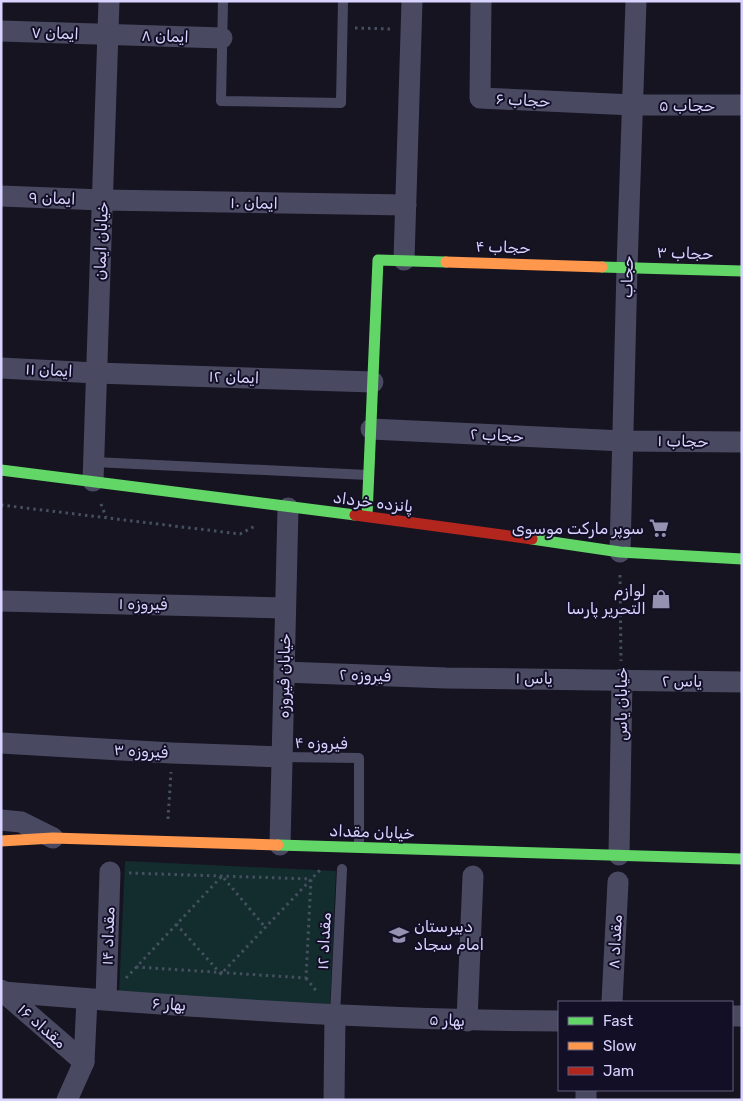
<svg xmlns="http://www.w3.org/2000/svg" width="743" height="1101" font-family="Rubik,Cairo,sans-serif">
<rect width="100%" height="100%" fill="#161421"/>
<!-- green -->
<polygon fill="#132c2d" points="125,861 336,871 330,1004 119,995"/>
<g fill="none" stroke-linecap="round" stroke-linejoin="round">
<!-- path -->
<g stroke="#44505f" stroke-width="3" stroke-dasharray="2.5 4" stroke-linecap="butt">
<polyline points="355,28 391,29"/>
<polyline points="101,504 106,517"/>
<polyline points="1,505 240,534 257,525"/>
<polyline points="620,575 621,661"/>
<polyline points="168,819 171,772"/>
<polyline points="129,873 311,879"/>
<polyline points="176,924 221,974 321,869"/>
<polyline points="136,967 306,978 311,879"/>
<polyline points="126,978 222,876 265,927"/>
<polyline points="306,978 318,993"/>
</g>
<!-- lane -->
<g stroke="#4a4962" stroke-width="10">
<polyline points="223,1 221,101 341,103 343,1"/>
<polyline points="94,462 368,475"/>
<polyline points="282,757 359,758 359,847"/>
<polyline points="335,1015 342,869"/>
</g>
<!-- street -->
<g stroke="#4a4962" stroke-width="21">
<polyline points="481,1 480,98 633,105 742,105"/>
<polyline points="1,31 222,38"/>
<polyline points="1,196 102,200 406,205"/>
<polyline points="404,260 412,1"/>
<polyline points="1,368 96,373 373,382"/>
<polyline points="371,429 623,441 742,442"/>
<polyline points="93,481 109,1"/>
<polyline points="620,552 627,268 636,1"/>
<polyline points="1,601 285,608"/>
<polyline points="284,672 446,678 742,682"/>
<polyline points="1,743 172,753 282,757"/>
<polyline points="1,820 21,822 53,838"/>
<polyline points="280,845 288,508"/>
<polyline points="619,855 622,679"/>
<polyline points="1,990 84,1062"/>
<path d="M3,992C188,1007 374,1020 559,1021"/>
<polyline points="106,999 110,872"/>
<polyline points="612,1002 618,882"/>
<polyline points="732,1016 742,1016"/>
<polyline points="467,1021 473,876"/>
<polyline points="67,1100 84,1062 87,999"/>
<polyline points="334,1100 335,1015"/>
<polyline points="586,1100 586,1090"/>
</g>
<!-- fast -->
<g stroke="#63d668" stroke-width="11">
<polyline points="602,267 742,271"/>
<polyline points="1,470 355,515"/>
<polyline points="367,516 378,260 446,262"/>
<polyline points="532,539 620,552 742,559"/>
<polyline points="278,845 742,859"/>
</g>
<!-- slow -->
<g stroke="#ff974d" stroke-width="11">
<polyline points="446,262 602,267"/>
<polyline points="1,841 53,838 278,845"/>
</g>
<!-- jam -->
<polyline stroke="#b3261e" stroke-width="11" points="355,515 532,539"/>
</g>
<!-- icons -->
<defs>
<symbol id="supermarket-bare" viewBox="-9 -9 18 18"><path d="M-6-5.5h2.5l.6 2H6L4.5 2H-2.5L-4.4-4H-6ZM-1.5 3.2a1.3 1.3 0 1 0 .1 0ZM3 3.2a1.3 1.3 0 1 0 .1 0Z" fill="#9591b1" stroke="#130f26" stroke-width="2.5" paint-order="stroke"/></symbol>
<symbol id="shop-bare" viewBox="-9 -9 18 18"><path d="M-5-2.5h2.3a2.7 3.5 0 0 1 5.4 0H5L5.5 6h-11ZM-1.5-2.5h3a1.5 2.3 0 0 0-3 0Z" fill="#9591b1" stroke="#130f26" stroke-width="2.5" paint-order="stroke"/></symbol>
<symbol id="school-bare" viewBox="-9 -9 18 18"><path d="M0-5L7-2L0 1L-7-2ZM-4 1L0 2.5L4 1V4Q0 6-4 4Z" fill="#9591b1" stroke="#130f26" stroke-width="2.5" paint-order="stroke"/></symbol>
</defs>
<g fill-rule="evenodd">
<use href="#supermarket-bare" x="645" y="514" width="28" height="28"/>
<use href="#shop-bare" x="647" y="585" width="28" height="28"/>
<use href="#school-bare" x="385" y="921" width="28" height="28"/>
</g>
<g text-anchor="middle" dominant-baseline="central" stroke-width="4" stroke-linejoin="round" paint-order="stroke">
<!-- street labels -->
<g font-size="16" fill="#d9d4ff" stroke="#130f26">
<text transform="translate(55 33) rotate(2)">ایمان ۷</text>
<text transform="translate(165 36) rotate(2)">ایمان ۸</text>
<text transform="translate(523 100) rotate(3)">حجاب ۶</text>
<text x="687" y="105">حجاب ۵</text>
<text transform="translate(52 198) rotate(2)">ایمان ۹</text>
<text transform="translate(254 203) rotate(1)">ایمان ۱۰</text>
<text transform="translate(101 241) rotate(-88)">خیابان ایمان</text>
<text transform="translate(503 247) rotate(2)">حجاب ۴</text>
<text transform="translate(685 253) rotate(2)">حجاب ۳</text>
<text transform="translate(627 277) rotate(-89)">حجاب</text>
<text transform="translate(49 370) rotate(3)">ایمان ۱۱</text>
<text transform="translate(234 377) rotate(2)">ایمان ۱۲</text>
<text transform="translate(497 435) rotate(3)">حجاب ۲</text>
<text transform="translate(683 441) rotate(1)">حجاب ۱</text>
<text transform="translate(373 502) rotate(7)">پانزده خرداد</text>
<text transform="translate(143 604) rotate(1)">فیروزه ۱</text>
<text transform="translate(365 675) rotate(2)">فیروزه ۲</text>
<text transform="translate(284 676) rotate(-89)">خیابان فیروزه</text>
<text transform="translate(534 678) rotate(1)">یاس ۱</text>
<text transform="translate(682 681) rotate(1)">یاس ۲</text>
<text transform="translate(621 704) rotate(-90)">خیابان یاس</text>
<text transform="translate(321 743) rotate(1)">فیروزه ۴</text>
<text transform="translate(141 751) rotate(3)">فیروزه ۳</text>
<text transform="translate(372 832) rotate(2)">خیابان مقداد</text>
<text transform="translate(108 936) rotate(-88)">مقداد ۱۴</text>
<text transform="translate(324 941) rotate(-87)">مقداد ۱۲</text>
<text transform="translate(615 942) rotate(-87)">مقداد ۸</text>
<text transform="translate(169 1004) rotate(4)">بهار ۶</text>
<text transform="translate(447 1020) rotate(2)">بهار ۵</text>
<text transform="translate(42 1026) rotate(41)">مقداد ۱۶</text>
</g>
<!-- poi labels -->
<g font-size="16" fill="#d9d4ff" stroke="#130f26" text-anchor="end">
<text x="644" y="528">سوپر مارکت موسوی</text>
<text x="646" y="590">لوازم<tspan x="646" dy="18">التحریر پارسا</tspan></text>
<text x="414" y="926" text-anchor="start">دبیرستان<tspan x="414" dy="18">امام سجاد</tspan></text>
</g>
</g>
<!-- border -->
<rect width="743" height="1101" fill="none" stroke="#d9d4ff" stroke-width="5"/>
<!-- legend -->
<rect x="558" y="1001" width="175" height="90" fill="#130f26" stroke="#625e7d"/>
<rect x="568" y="1017" width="25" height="8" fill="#63d668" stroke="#625e7d"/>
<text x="603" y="1026" font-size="15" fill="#d9d4ff">Fast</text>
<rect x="568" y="1042" width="25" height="8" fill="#ff974d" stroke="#625e7d"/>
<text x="603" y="1051" font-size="15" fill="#d9d4ff">Slow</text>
<rect x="568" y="1067" width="25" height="8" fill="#b3261e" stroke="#625e7d"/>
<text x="603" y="1076" font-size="15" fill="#d9d4ff">Jam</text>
</svg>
